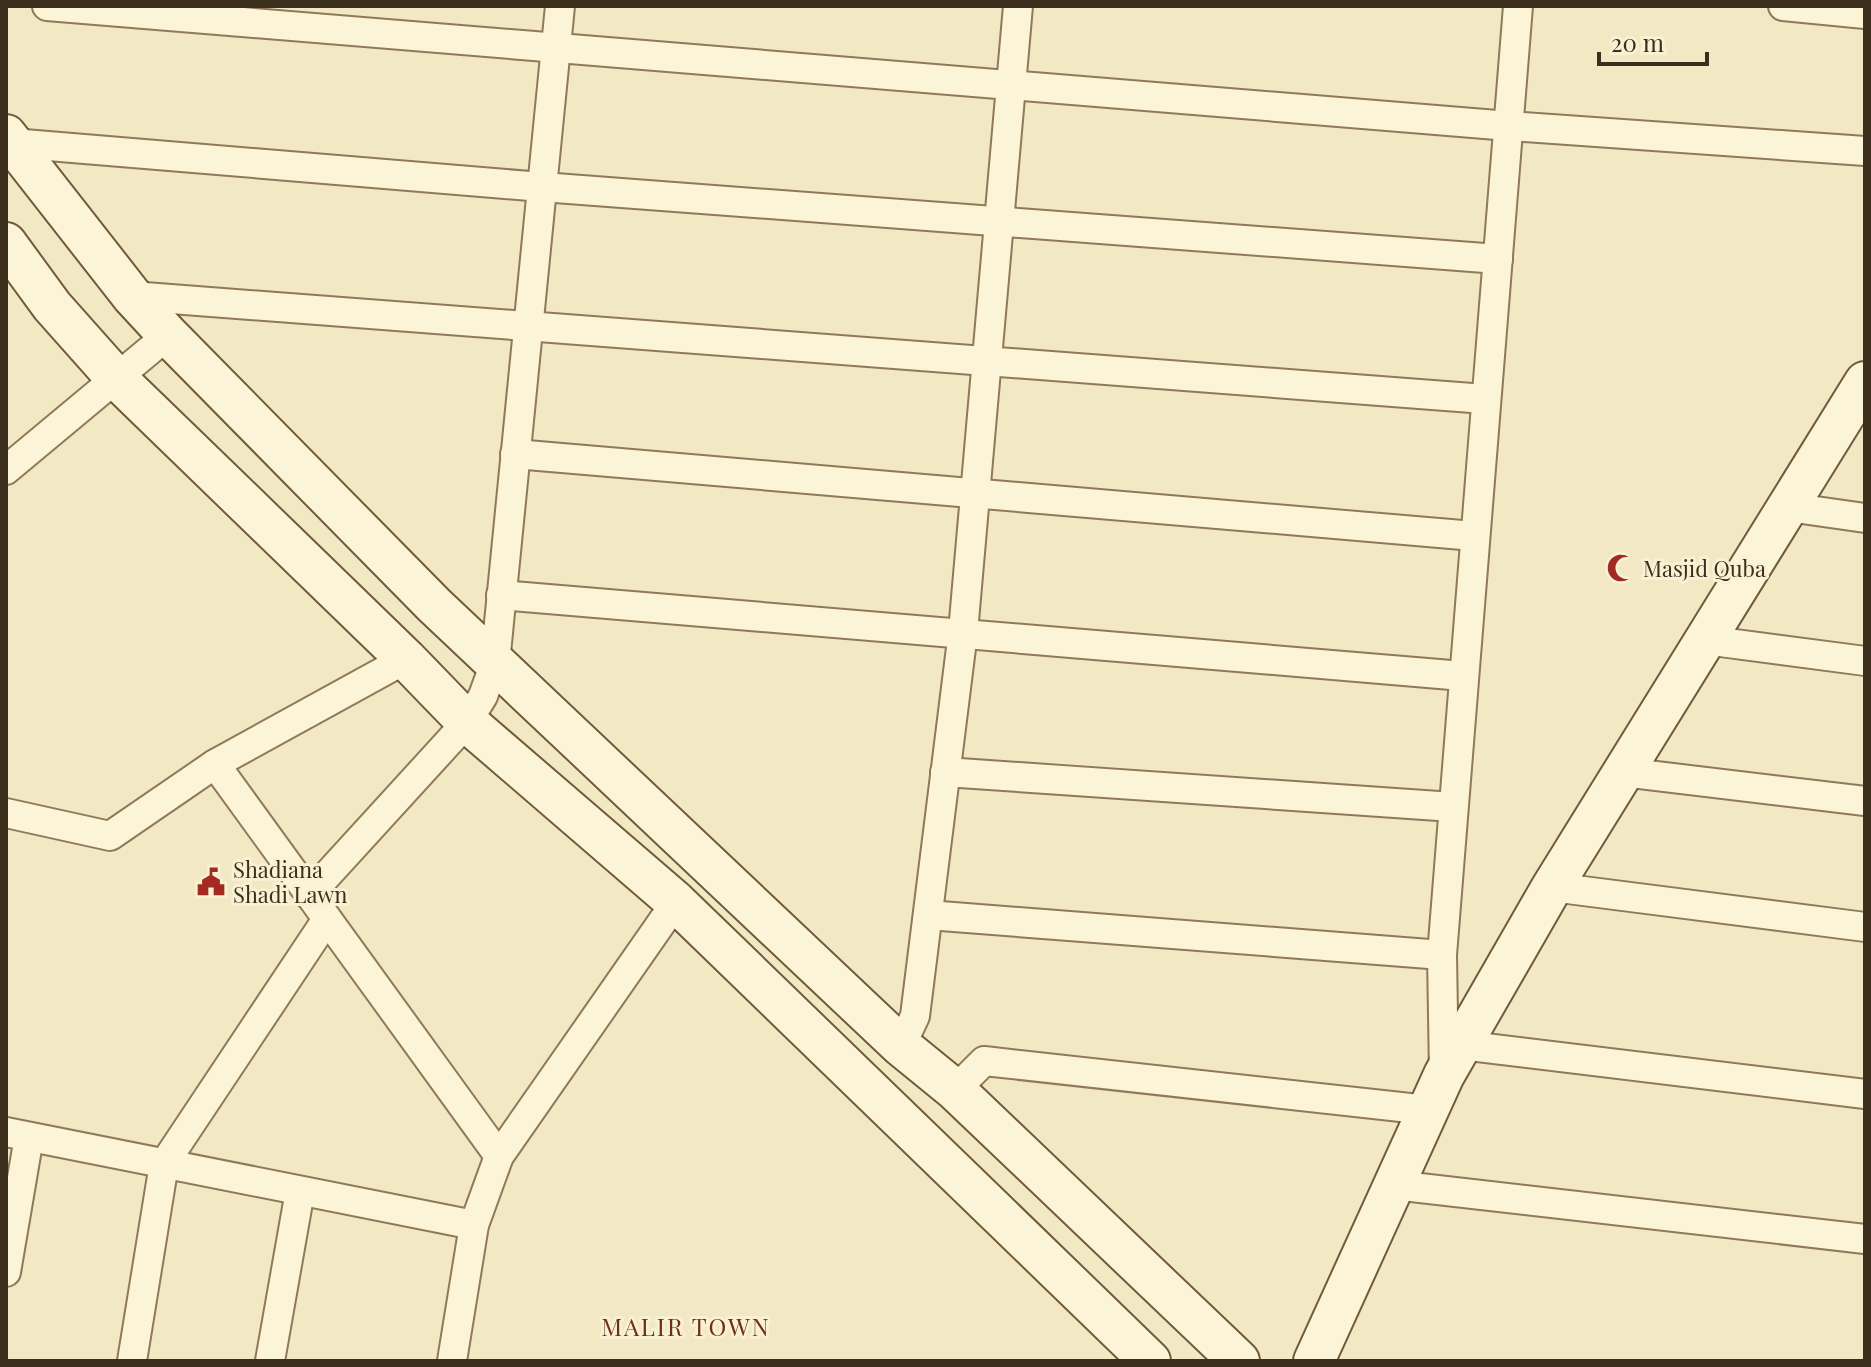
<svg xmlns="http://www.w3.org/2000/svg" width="1871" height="1367" font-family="'Playfair Display',serif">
<rect width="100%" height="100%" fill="#f2e8c3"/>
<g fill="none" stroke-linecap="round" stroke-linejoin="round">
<defs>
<g id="street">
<polyline points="47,6 1509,126 1865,151"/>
<polyline points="1783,6 1865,14"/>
<polyline points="12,143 542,187 1498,259"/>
<polyline points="132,296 1485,399"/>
<polyline points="515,454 1474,536"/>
<polyline points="6,470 168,335"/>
<polyline points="1788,507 1865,518"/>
<polyline points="501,595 1463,676"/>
<polyline points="1705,640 1865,661"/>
<polyline points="215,764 499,1156"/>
<polyline points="945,772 1453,807"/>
<polyline points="1623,772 1865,801"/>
<polyline points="6,813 110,836 215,764 406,659"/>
<polyline points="1552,887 1865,927"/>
<polyline points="309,895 467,722 483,696 495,663 560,6"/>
<polyline points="928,915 1442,955"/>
<polyline points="1461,1045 1865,1094"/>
<polyline points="901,1046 915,1016 963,632 1018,6"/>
<polyline points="1444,1074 1442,955 1518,6"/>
<polyline points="955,1090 984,1061 1428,1110"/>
<polyline points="6,1132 474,1225"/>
<polyline points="1394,1185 1865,1239"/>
<polyline points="6,1272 29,1137"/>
<polyline points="132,1361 164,1164 327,919"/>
<polyline points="270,1361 300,1191"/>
<polyline points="452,1361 474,1225 499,1156 676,902"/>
</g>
<g id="secondary">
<polyline points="6,135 132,296 168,335 434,605 901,1046 955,1090 1239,1361"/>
<polyline points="6,243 52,306 116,378 406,659 467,722 676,902 1150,1361"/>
<polyline points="1314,1361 1444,1075 1552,887 1865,382"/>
</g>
</defs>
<!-- street casing -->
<use href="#street" stroke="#8f7957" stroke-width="32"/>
<!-- secondary casing -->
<use href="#secondary" stroke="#715a3a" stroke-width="44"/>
<!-- street -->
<use href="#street" stroke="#fcf4d7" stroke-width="28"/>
<!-- secondary -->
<use href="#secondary" stroke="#fcf4d7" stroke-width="40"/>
</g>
<!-- icons -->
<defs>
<symbol id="mosque-bare" viewBox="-9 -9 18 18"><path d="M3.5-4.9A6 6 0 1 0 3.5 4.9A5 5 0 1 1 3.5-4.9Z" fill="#a42a21" stroke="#f9f1d3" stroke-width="2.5" paint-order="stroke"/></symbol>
<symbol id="civic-bare" viewBox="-9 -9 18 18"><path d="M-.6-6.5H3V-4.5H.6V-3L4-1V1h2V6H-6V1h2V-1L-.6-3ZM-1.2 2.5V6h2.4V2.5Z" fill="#a42a21" stroke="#f9f1d3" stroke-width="2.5" paint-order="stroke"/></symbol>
</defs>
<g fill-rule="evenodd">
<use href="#mosque-bare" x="1601" y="548" width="40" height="40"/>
<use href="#civic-bare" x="191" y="862" width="40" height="40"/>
</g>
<g text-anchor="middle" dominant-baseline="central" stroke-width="6" stroke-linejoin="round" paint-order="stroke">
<!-- poi labels -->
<g font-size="22" fill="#3d2f1d" stroke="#f9f1d3" text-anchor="start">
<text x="1643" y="568">Masjid Quba</text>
<text x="233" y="869">Shadiana<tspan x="233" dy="25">Shadi Lawn</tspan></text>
</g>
<!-- neighbourhood labels -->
<g font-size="24" letter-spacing="2" fill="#6e3018" stroke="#f9f1d3">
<text x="686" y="1326">MALIR TOWN</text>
</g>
</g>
<!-- border -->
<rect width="1871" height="1367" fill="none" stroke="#3d2f1d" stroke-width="16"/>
<!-- scale -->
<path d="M1599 52v12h108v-12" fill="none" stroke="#3d2f1d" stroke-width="4"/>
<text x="1611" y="52" font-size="24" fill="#3d2f1d" stroke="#f9f1d3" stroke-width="6" paint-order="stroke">20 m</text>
</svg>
